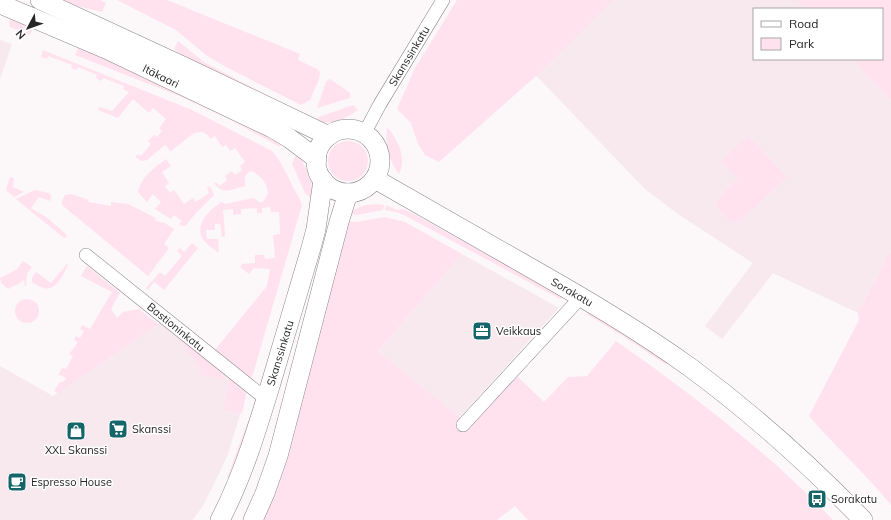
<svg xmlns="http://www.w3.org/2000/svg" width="891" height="520" font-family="Mulish,sans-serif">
<rect width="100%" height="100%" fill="#fcf7f9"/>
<!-- built -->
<g fill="#f7e9ee">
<polygon points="598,0 796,0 804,9 754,9 754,59 852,59 891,100 891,251 858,313 773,273 722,339 705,326 753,263 678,214 645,189 528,67"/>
<polygon points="0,40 12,44 0,79"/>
<polygon points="462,254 559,308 459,418 378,351"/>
<polygon points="171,315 242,375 251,378 227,457 203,506 192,520 0,520 0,366 53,396"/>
</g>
<!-- green -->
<g fill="#ffe2ed">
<polygon points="62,0 100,0 106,3 102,12 77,6"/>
<polygon points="117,0 167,0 300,54 298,60 317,69 320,72 319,79 310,100 301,105 226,67 206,55 176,30"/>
<polygon points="457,0 613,0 536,76 439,162 425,155 418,144 411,123 397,109 415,68"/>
<polygon points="796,0 891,0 891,100 852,59 882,59 882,9 804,9"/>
<polygon points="11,17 33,28 30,35 10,27 9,23"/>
<polygon points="178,41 204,62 298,112 200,68 174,49"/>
<polygon points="78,48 108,55 284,140 280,147 229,119 182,97 75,55"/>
<path d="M43,50L192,110L272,151C282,163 287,174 293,187C296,193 300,198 302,205L253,374L251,378L242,375L214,351L267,286L270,269L254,268L249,274L240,267L242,264L255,263V255H264L265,259L275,258L273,235L280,234L279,212H271L270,207L262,208V213H257V208L241,209V214L233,215V209L223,210L225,236L222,237L220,224H215V230H206L207,239H218L219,252H217C213,248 206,244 203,239C194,224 210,209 222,202L225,204L254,198L259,202H263L268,194C267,183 262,177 252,171C244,173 245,179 245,186C231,189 224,196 214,183L216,182L220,186L227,180L225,176L232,171L235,175L242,170L240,166L245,162L235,148L230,151L226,145L222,147L215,136L210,139L208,135L202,132L194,133L171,151L165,145L147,160L142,161L135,157L138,154L141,156L151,144L148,141L154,135L157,137L162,131L159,128L166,119L153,108L149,113L133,99L118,118L98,110L100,107L112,111L129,92L123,89L124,86L103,78L101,81L96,78L97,75L78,67L76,70L71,68L72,65L48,56L47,59L41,57Z"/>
<polygon points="330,79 350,93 350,98 317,108 326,82 328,80"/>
<path d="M353,105L358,110C344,119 335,124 317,122L315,121L319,117Z"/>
<path d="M387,127C398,139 407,159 399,174C388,159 385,145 387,127Z"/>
<path d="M748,136L787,177L742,219L735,222C726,219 722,214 717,206C720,194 729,187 738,179L721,161Z"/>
<circle cx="348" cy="161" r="20"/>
<path d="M298,156C306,165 316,187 311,198L305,193L292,164L295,157Z"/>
<path d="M166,159L171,166L162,172L169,183L165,186L170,193L174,190L184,204L193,198L196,202L209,193L207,188L210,186L214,195L196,213L185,226H182L179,224L182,221L174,215L171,219L155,209L161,202L153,194L147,202L138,192C141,177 154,168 166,159Z"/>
<polygon points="10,177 14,178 13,187 24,192 14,197 6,190"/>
<polygon points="35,190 49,193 51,196 50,201 39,197 31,208 46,217 66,234 67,237 64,238 16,199"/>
<polygon points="71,194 89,200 88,202 111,206 111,202 128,204 156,218 155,220 162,223 163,222 174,229 164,244 169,248 148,276 62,205 62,201 65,195"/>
<path d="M376,204L384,205L383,210L357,215L350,214C357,206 365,205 376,204Z"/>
<polygon points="386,205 397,210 403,209 416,215 562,296 560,299 404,215 396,212 385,210"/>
<path d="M385,217L405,222L462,254L378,351L470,426L516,375L544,402L568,377L587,376L616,341C693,395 768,452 833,520H528L515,506L497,520H257L345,221L356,222Z"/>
<polygon points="192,243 198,248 164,290 154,282 148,290 146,288 159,273 161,273 165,276 182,256 177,251 180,248 184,252"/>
<path d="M891,251V505C866,474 835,446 809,416L859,320L858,313Z"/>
<polygon points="23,261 32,267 27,274 26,286 24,285 25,282 22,280 20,283 8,289 1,283 0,278 16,270"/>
<path d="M67,264L68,265C64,273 56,292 44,288C40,287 36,284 32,282V278L36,272L51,283Z"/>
<polygon points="87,266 120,293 111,309 117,318 123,312 139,309 158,324 58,393 54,391 60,382 63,382 66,379 63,376 58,375 62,368 66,369 73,356 69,354 78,342 74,340 76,336 80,338 84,331 80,329 82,325 90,329 112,292 81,276"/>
<circle cx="27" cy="311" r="12"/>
<polygon points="587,312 591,313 625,333 667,362 667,364 665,364 623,336 588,315"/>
<polygon points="180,338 221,372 225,380 201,375 198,372 201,370 179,339"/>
<polygon points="230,379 244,392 246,396 242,413 223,409"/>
<polygon points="250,419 254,421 235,478 227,478 248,421"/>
</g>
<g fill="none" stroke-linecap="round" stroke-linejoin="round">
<defs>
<g id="street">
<polyline points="364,134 380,104 443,0"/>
<polyline points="86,255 266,399"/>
<polyline points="463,425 581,297"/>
</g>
<g id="secondary">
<polyline points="40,0 187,68 329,136"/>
<polyline points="0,4 106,49 272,128 289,138 317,159"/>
<circle cx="348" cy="161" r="32"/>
<path d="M375,179C424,207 473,235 522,263C580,296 637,329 691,368C753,414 810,465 863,520"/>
<path d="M220,520C243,476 257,429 271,383C284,338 298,293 311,248L316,229L323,180"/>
<polyline points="253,520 265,493 278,456 339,222 348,193"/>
</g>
</defs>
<!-- street casing -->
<use href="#street" stroke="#8b8688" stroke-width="14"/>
<!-- secondary casing -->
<use href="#secondary" stroke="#8b8688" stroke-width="20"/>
<!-- street -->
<use href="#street" stroke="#fff" stroke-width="13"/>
<!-- secondary -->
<use href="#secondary" stroke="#fff" stroke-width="19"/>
</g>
<!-- icons -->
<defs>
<symbol id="office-square" viewBox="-11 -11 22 22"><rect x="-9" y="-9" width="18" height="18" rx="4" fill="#16656b" stroke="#fff"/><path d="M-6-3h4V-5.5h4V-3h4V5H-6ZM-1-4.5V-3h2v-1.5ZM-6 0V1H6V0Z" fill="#fff"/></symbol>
<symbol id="supermarket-square" viewBox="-11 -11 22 22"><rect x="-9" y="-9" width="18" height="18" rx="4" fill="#16656b" stroke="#fff"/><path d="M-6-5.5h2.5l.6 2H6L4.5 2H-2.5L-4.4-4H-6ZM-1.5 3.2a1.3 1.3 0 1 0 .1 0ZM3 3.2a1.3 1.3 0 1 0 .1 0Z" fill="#fff"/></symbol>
<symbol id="shop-square" viewBox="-11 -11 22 22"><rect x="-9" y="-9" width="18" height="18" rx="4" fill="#16656b" stroke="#fff"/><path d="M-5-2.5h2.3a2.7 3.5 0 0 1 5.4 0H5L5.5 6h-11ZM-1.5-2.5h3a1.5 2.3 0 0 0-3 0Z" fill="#fff"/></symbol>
<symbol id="cafe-square" viewBox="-11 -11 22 22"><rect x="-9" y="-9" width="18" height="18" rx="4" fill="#16656b" stroke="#fff"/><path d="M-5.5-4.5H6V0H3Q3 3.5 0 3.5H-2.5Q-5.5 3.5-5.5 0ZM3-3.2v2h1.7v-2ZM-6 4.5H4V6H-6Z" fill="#fff"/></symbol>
<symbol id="bus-square" viewBox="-11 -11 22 22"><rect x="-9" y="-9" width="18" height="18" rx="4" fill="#16656b" stroke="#fff"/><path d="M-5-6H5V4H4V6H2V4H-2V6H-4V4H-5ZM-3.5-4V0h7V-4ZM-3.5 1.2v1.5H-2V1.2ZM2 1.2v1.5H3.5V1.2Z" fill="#fff"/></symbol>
</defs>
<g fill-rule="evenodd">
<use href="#office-square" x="471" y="320" width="22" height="22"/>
<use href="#supermarket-square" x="107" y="418" width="22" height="22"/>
<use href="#shop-square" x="65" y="420" width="22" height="22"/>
<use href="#cafe-square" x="6" y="471" width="22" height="22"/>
<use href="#bus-square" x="806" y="488" width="22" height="22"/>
</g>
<g text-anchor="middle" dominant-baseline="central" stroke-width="3" stroke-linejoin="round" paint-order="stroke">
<!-- street labels -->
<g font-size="11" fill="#272526" stroke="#fff">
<text transform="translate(409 56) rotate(-59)">Skanssinkatu</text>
<text transform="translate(161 76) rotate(26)">Itäkaari</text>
<text transform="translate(572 292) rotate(30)">Sorakatu</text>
<text transform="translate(176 327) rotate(39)">Bastioninkatu</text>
<text transform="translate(280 353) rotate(-73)">Skanssinkatu</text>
</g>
<!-- poi labels -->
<g font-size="11" fill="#272526" stroke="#fff" text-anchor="start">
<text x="496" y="331">Veikkaus</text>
<text x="132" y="429">Skanssi</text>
<text x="76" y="450" text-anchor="middle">XXL Skanssi</text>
<text x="31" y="482">Espresso House</text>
<text x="831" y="499">Sorakatu</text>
</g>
</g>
<!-- legend -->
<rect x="753" y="8" width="130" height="52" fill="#ffffff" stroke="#a9a8a8"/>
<rect x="761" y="21" width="20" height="6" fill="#ffffff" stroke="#a9a8a8"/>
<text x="789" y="28" font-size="12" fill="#272526">Road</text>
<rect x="761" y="38" width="20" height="12" fill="#ffe2ed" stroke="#a9a8a8"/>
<text x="789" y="48" font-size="12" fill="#272526">Park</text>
<!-- north arrow -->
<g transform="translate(28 28) rotate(229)" stroke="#ffffff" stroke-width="3" paint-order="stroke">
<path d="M0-3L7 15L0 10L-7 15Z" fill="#272526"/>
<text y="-6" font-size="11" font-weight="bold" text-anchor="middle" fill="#272526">N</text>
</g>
</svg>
